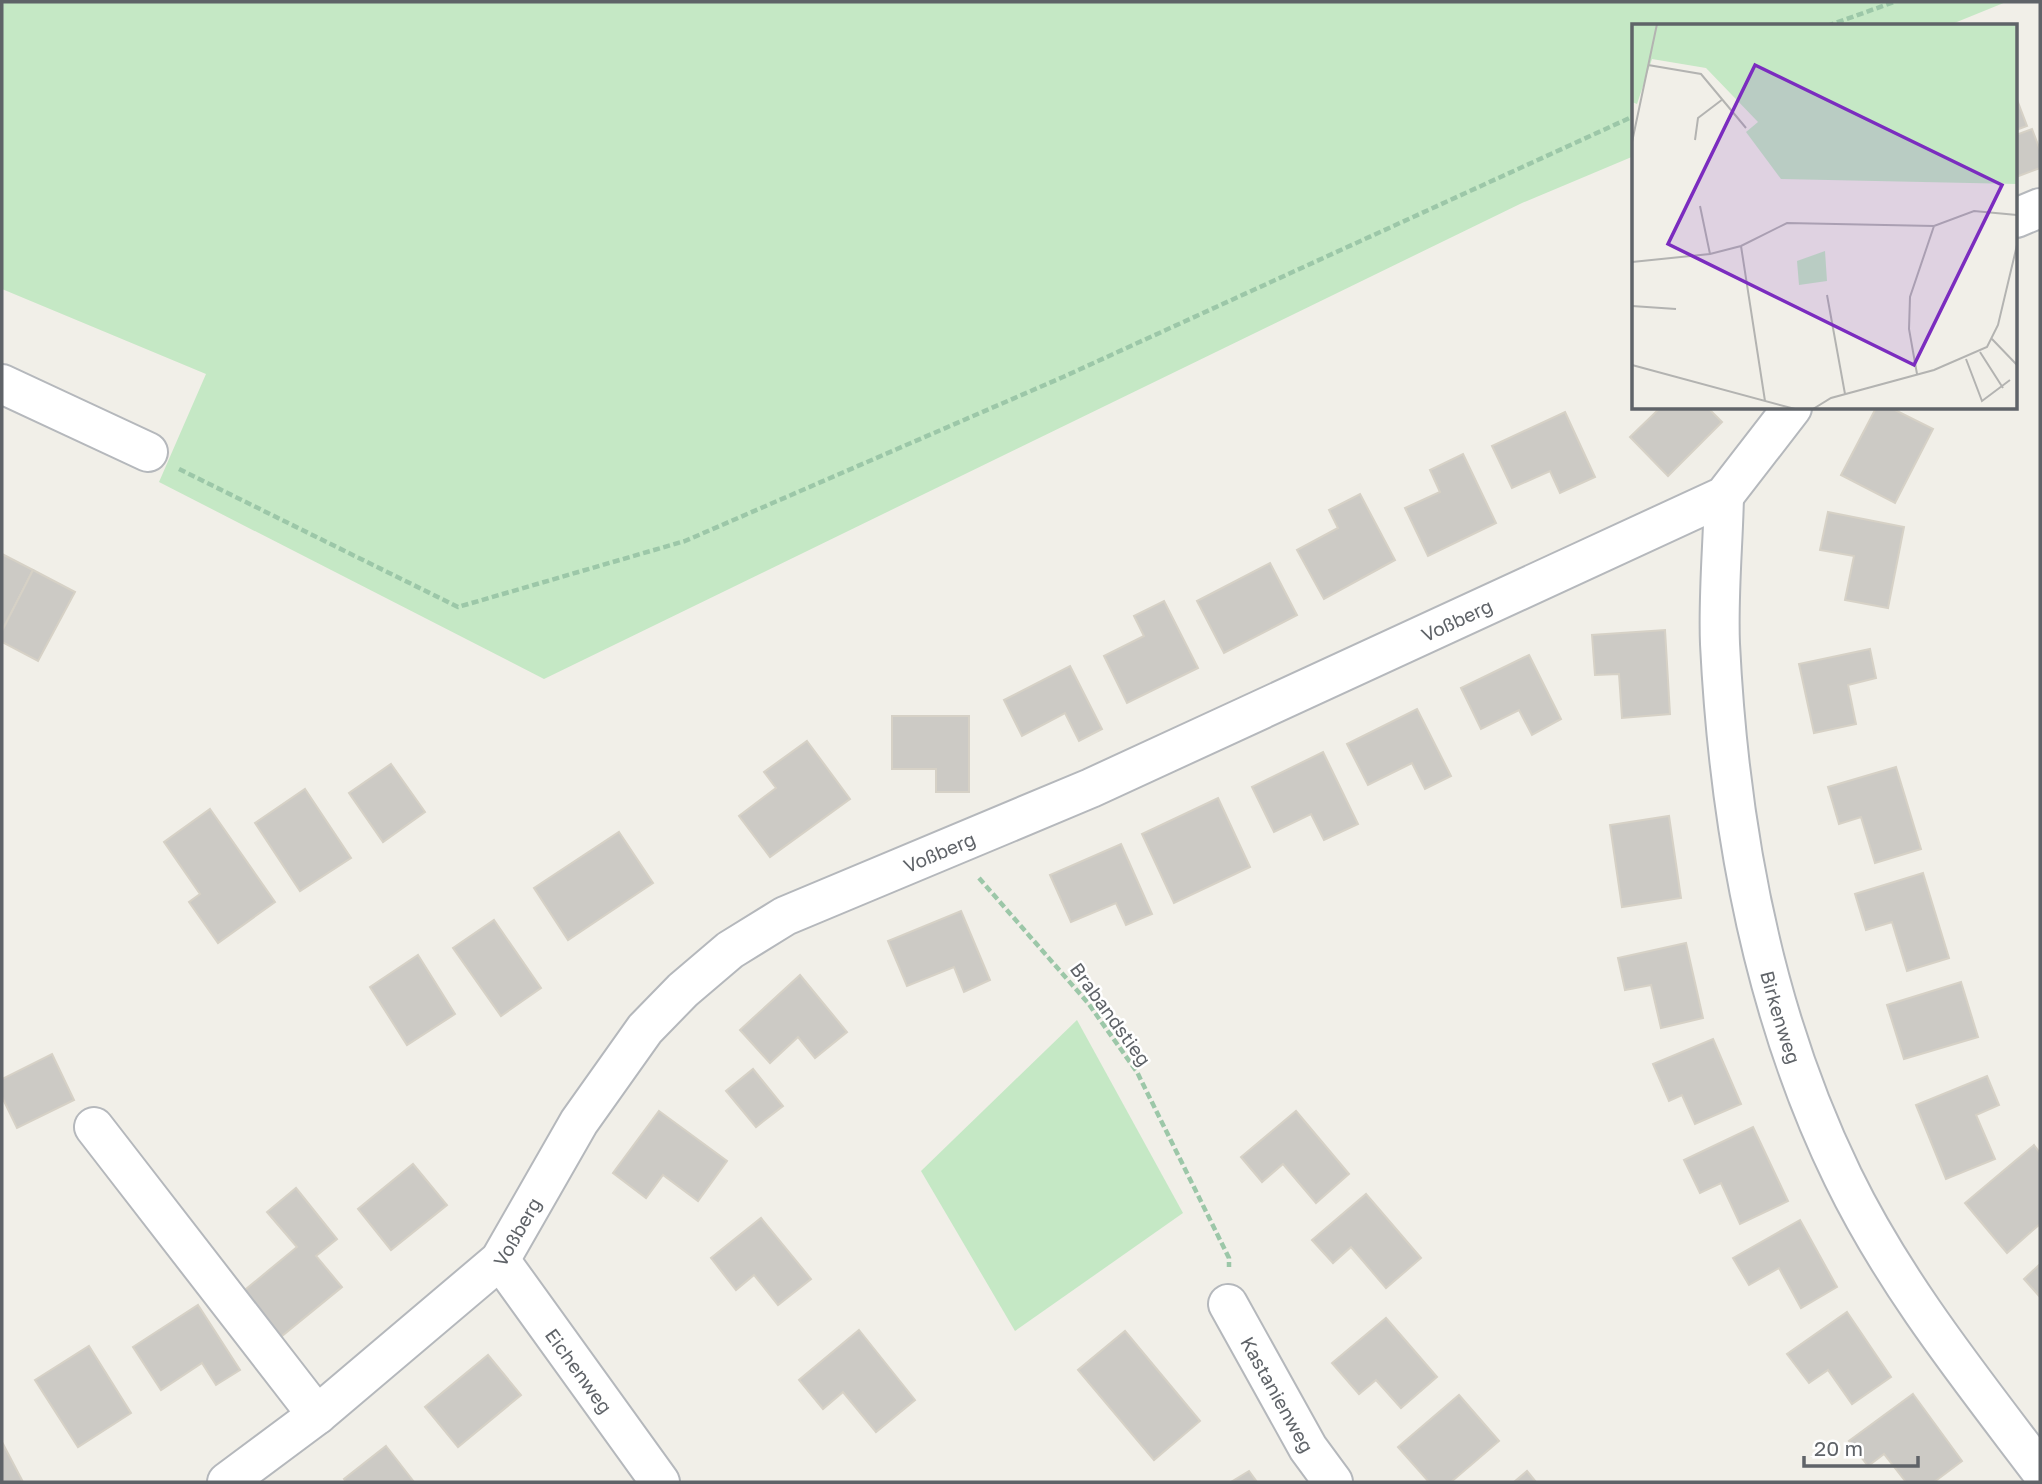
<svg xmlns="http://www.w3.org/2000/svg" width="2042" height="1484" font-family="'Golos Text',sans-serif">
<rect width="100%" height="100%" fill="#f1efe8"/>
<!-- green -->
<g fill="#c5e8c5">
<polygon points="2,2 2006,2 1947,26 1634,26 1634,156 1522,203 544,679 159,482 206,374 2,289"/>
<polygon points="1077,1020 1183,1213 1015,1331 921,1171"/>
</g>
<!-- building -->
<g fill="#cccac5" stroke="#d6d1c6" stroke-width="2">
<polygon points="2016,97 2027,126 2016,130"/>
<polygon points="2032,129 2040,150 2040,168 2016,177 2016,135"/>
<polygon points="1660,408 1708,408 1722,422 1668,476 1630,437"/>
<polygon points="1876,408 1891,408 1933,429 1895,503 1841,475"/>
<polygon points="1565,412 1595,477 1560,493 1550,471 1512,488 1492,446"/>
<polygon points="1463,454 1496,523 1428,556 1405,508 1440,492 1430,470"/>
<polygon points="1360,494 1395,560 1324,599 1297,550 1338,528 1329,510"/>
<polygon points="1828,512 1904,527 1888,608 1845,600 1854,556 1820,550"/>
<polygon points="2,554 33,570 2,631"/>
<polygon points="1270,563 1297,615 1224,653 1197,601"/>
<polygon points="33,570 75,592 38,661 2,642 2,631"/>
<polygon points="1164,601 1198,668 1127,703 1104,656 1144,636 1134,616"/>
<polygon points="1665,630 1670,714 1622,718 1619,674 1595,675 1592,635"/>
<polygon points="1870,649 1876,678 1848,685 1856,724 1814,733 1799,664"/>
<polygon points="1529,655 1561,719 1532,735 1519,710 1481,729 1461,688"/>
<polygon points="1070,666 1102,729 1079,741 1065,713 1022,736 1004,700"/>
<polygon points="1417,709 1451,776 1425,789 1412,763 1368,785 1347,744"/>
<polygon points="892,716 969,716 969,792 936,792 936,769 892,769"/>
<polygon points="807,741 850,799 770,857 739,816 776,788 764,772"/>
<polygon points="1323,752 1358,824 1324,840 1311,814 1274,832 1252,787"/>
<polygon points="391,764 425,812 383,842 349,793"/>
<polygon points="1896,767 1921,849 1875,863 1861,817 1839,824 1828,787"/>
<polygon points="305,789 351,858 300,891 255,823"/>
<polygon points="1218,798 1250,867 1174,903 1142,834"/>
<polygon points="210,809 275,902 218,943 189,902 200,894 164,842"/>
<polygon points="1669,816 1681,898 1622,907 1610,825"/>
<polygon points="619,832 653,883 568,940 534,888"/>
<polygon points="1121,844 1152,914 1126,925 1116,903 1071,922 1050,875"/>
<polygon points="1923,873 1949,958 1907,971 1892,922 1866,930 1855,894"/>
<polygon points="961,911 990,980 964,992 954,967 907,986 888,941"/>
<polygon points="494,920 541,988 501,1016 453,948"/>
<polygon points="1686,943 1703,1018 1661,1028 1651,985 1625,990 1618,958"/>
<polygon points="418,955 455,1014 407,1045 370,987"/>
<polygon points="800,975 847,1032 815,1058 798,1037 770,1063 740,1030"/>
<polygon points="1961,982 1978,1037 1904,1059 1887,1005"/>
<polygon points="1713,1039 1741,1104 1695,1124 1682,1095 1669,1101 1653,1064"/>
<polygon points="52,1054 74,1100 17,1128 2,1097 2,1079"/>
<polygon points="753,1069 783,1106 756,1127 726,1091"/>
<polygon points="1987,1076 1999,1105 1976,1115 1995,1159 1946,1179 1916,1105"/>
<polygon points="659,1111 727,1161 698,1201 663,1175 646,1198 613,1173"/>
<polygon points="1296,1111 1349,1174 1316,1203 1283,1164 1262,1182 1241,1157"/>
<polygon points="1753,1127 1788,1201 1740,1224 1721,1183 1700,1193 1684,1160"/>
<polygon points="2034,1145 2040,1153 2040,1224 2007,1253 1965,1203"/>
<polygon points="413,1164 447,1205 391,1250 358,1209"/>
<polygon points="296,1188 337,1239 316,1256 342,1287 277,1340 240,1294 297,1247 267,1212"/>
<polygon points="1366,1194 1421,1258 1386,1288 1351,1247 1333,1263 1312,1240"/>
<polygon points="761,1218 811,1279 778,1305 754,1275 736,1290 711,1258"/>
<polygon points="1800,1220 1837,1287 1801,1308 1779,1268 1749,1285 1733,1258"/>
<polygon points="2040,1264 2040,1297 2024,1279"/>
<polygon points="198,1305 240,1370 216,1385 202,1363 161,1390 133,1347"/>
<polygon points="1847,1312 1891,1377 1852,1404 1828,1370 1809,1383 1787,1354"/>
<polygon points="1386,1318 1437,1377 1401,1408 1376,1380 1359,1394 1332,1363"/>
<polygon points="859,1330 915,1400 876,1432 843,1392 823,1409 799,1380"/>
<polygon points="1125,1331 1200,1421 1154,1460 1078,1370"/>
<polygon points="89,1346 131,1413 78,1447 35,1380"/>
<polygon points="488,1355 521,1395 458,1447 425,1407"/>
<polygon points="1913,1394 1962,1461 1934,1482 1906,1482 1884,1454 1868,1466 1849,1441"/>
<polygon points="1459,1395 1499,1441 1451,1482 1429,1482 1398,1447"/>
<polygon points="2,1442 23,1482 2,1482"/>
<polygon points="386,1446 414,1482 346,1482 344,1479"/>
<polygon points="1249,1471 1257,1482 1231,1482"/>
<polygon points="1527,1471 1536,1482 1514,1482"/>
</g>
<g fill="none" stroke-linecap="round" stroke-linejoin="round">
<defs>
<g id="minor">
<polyline points="2016,218 2040,208"/>
<polyline points="2,384 148,452"/>
<path id="s1" d="M1724,496C1723,545 1718,595 1720,644C1729,825 1763,1013 1843,1177C1895,1284 1969,1376 2040,1470"/>
<polyline points="94,1127 317,1415"/>
<path id="s2" d="M500,1260L660,1482"/>
<path id="s3" d="M1228,1304L1308,1448L1333,1482"/>
<path id="s4" d="M227,1482L317,1415L500,1260L579,1122L645,1029L683,990L730,950L785,916L1091,788L1724,496L1792,408"/>
</g>
</defs>
<!-- minor casing -->
<use href="#minor" stroke="#b5b8bc" stroke-width="42"/>
<!-- path -->
<g stroke="#9cc7a8" stroke-width="4.5" stroke-dasharray="7 3.5" stroke-linecap="butt">
<polyline points="1827,26 1894,2"/>
<polyline points="179,469 458,607 685,541 1063,377 1634,116"/>
<polyline points="979,878 1088,1003 1137,1072 1229,1258 1229,1267"/>
</g>
<!-- minor -->
<use href="#minor" stroke="#fff" stroke-width="38"/>
</g>
<g text-anchor="middle" dominant-baseline="central" stroke-width="5" stroke-linejoin="round" paint-order="stroke">
<!-- street labels -->
<g font-size="19" fill="#5f6368" stroke="#fff">
<text stroke="none"><textPath href="#s4" startOffset="1540">Voßberg</textPath></text>
<text stroke="none"><textPath href="#s4" startOffset="973">Voßberg</textPath></text>
<text transform="translate(1111 1014) rotate(54)">Brabandstieg</text>
<text stroke="none"><textPath href="#s1" startOffset="527">Birkenweg</textPath></text>
<text stroke="none"><textPath href="#s4" startOffset="385">Voßberg</textPath></text>
<text stroke="none"><textPath href="#s2" startOffset="136">Eichenweg</textPath></text>
<text stroke="none"><textPath href="#s3" startOffset="103">Kastanienweg</textPath></text>
</g>
</g>
<!-- overview -->
<g transform="translate(1632 24)">
<rect width="385" height="385" fill="#f1efe8"/>
<path d="M0,0H385V160L149,155L114,108L126,98L74,44L20,35L5,80L0,78ZM193,227L195,257L167,261L165,237Z" fill="#c5e8c5"/>
<path fill="none" stroke="#b3b3b1" stroke-width="2" d="M16,41L69,50L114,104M63,116L66,94L91,75M0,118L25,0M68,182L78,230M109,222L133,377M0,238L78,230L109,222L155,199L302,202L342,187L385,191M195,271L213,370M0,282L44,285M360,315L385,341M348,328L371,364M334,335L350,377L378,356M0,341L163,385M285,350L277,305L278,273L302,202M181,385L199,374L302,346L355,323L366,301L385,221"/>
<path fill="#7b2cbf" fill-opacity="0.15" stroke="#7b2cbf" stroke-width="3.5" d="M123,41L370,161L282,341L36,220Z"/>
<rect width="385" height="385" fill="none" stroke="#5f6368" stroke-width="3.5"/>
</g>
<!-- border -->
<rect width="2042" height="1484" fill="none" stroke="#5f6368" stroke-width="7"/>
<!-- scale -->
<path d="M1804 1456v10h114v-10" fill="none" stroke="#5f6368" stroke-width="3.5"/>
<text x="1814" y="1456" font-size="21" fill="#5f6368" stroke="#ffffff" stroke-width="5" paint-order="stroke">20 m</text>
</svg>
